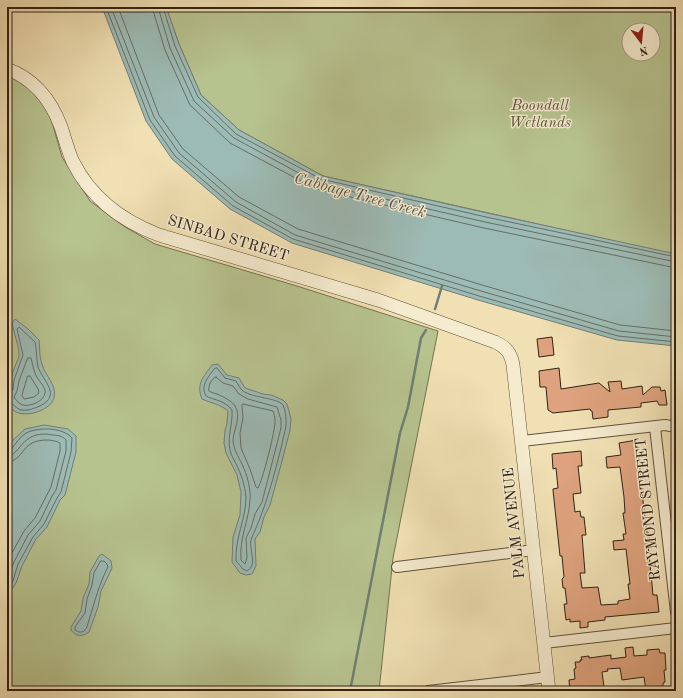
<svg xmlns="http://www.w3.org/2000/svg" width="683" height="698" font-family="'Old Standard TT',serif">
<rect width="100%" height="100%" fill="#f0e0b3"/>
<filter id="stains"><feTurbulence type="fractalNoise" baseFrequency=".005" numOctaves="4"/><feColorMatrix values="0 0 0 0 .2 0 0 0 0 .09 0 0 0 0 .02 0 0 0 .5 -.17"/></filter>
<radialGradient id="worn" r=".72"><stop offset=".6" stop-color="#630" stop-opacity="0"/><stop offset="1" stop-color="#630" stop-opacity=".3"/></radialGradient>
<!-- green -->
<g fill="#b7c38f" stroke="#747252" fill-rule="evenodd">
<path d="M166,7H676V255L323,176L239,130L201,95L179,44ZM629,30H653V54H629Z"/>
<polygon points="7,75 30,86 50,115 62,157 90,201 125,227 155,244 297,286 438,331 393,558 379,691 7,691"/>
</g>
<!-- water -->
<g fill="#9dbbb5" stroke="#717e75">
<polygon points="102,7 166,7 179,44 201,95 239,130 323,176 487,213 676,254 676,346 617,340 478,300 292,243 230,209 172,159 146,121"/>
<path d="M15,319L28,329L39,340C40,348 39,356 42,364C45,376 57,384 54,398C50,412 17,422 9,405C4,395 12,374 16,364C17,361 19,358 19,355C20,351 13,329 12,323Z"/>
<path d="M218,364L227,375L239,378L245,388L263,394L271,395L283,400L287,404L291,419L290,430L282,461L270,505L264,517L260,532L255,539L256,566L252,574L246,575L240,573L232,562L233,537L240,515L241,492L237,475L226,453L224,443L225,430L227,424L228,411C220,404 211,403 202,399C196,383 203,378 212,365Z"/>
<polygon points="44,425 68,429 76,436 76,452 65,495 60,500 47,527 36,539 22,566 16,583 7,596 7,450 11,442 25,429"/>
<path d="M102,554L111,561L112,568L101,591L98,607L89,632C82,637 76,637 71,630V627L81,611L83,598L89,584L90,572L99,556Z"/>
</g>
<g fill="none" stroke-linecap="round" stroke-linejoin="round">
<!-- shore -->
<g stroke="#666e65" stroke-width="1">
<polyline points="106,7 150,120 175,156 233,206 293,239 479,296 618,336 676,342"/>
<polyline points="111,7 154,117 179,153 236,202 295,235 481,291 619,331 676,337"/>
<polyline points="118,7 159,115 183,149 239,197 298,229 482,285 620,325 676,331"/>
<polyline points="152,7 165,50 190,105 230,143 316,189 484,228 676,268"/>
<polyline points="158,7 170,48 194,101 234,138 319,184 485,222 676,262"/>
<polyline points="163,7 175,46 198,97 236,134 321,179 486,217 676,257"/>
<path d="M28,358H31C33,366 34,373 38,379C40,382 44,386 45,390C47,400 31,407 23,405C19,404 16,400 14,397L17,391L19,381Z"/>
<path d="M217,368L225,378L236,381C238,384 240,389 243,391C253,398 278,398 283,405C285,409 286,416 286,420C287,428 283,436 282,444C274,476 266,507 252,537C247,547 259,565 247,571L243,569L236,561C235,537 246,519 246,497C245,486 241,473 236,464C234,460 231,455 230,450C227,436 233,424 232,410C226,401 214,400 206,396C200,385 208,378 214,369Z"/>
<polygon points="28,376 30,376 38,389 39,393 34,397 24,399 22,396"/>
<path d="M216,377L223,383L233,386L239,394L248,399L277,407L281,420V428L262,502L255,514L251,528L246,538L247,558L245,564L241,560C239,539 249,520 250,500C251,488 247,475 242,464C238,456 234,450 233,441C233,431 242,416 235,406C232,401 222,396 217,394C214,393 212,393 209,391C208,386 211,379 216,377Z"/>
<path d="M7,393H10L13,390L14,380L23,355L17,329L19,327L35,342C37,350 36,358 38,367C43,381 62,395 40,406C35,408 28,411 22,410C15,409 13,402 7,401"/>
<path d="M243,404L273,411C274,414 275,417 275,420C276,429 262,482 258,488L256,487L250,469L241,448L240,433L243,418L242,406Z"/>
<path d="M7,451L11,450C15,444 20,437 26,433C38,427 63,427 72,438L71,452L61,492L57,498L44,524L33,537L18,564L13,581L7,589"/>
<path d="M7,456C17,455 20,444 28,439C34,434 45,433 52,435C57,435 63,436 66,440V451L56,490L52,496L40,521L28,535L14,562L7,580"/>
<path d="M7,462C21,461 21,449 32,443C40,439 53,439 60,443V451L51,487L35,518L24,531L7,562"/>
<path d="M101,561H104L107,564L108,567C99,584 95,601 89,620C88,623 87,629 84,631C81,633 78,632 75,630V627L85,613L87,599L92,585L94,573Z"/>
</g>
<!-- stream -->
<g stroke="#717e75" stroke-width="2.5">
<polyline points="435,309 442,286"/>
<polyline points="350,691 400,433 408,407 421,338 426,330"/>
</g>
</g>
<!-- building -->
<g fill="#dea37e" stroke="#302215">
<polygon points="552,337 554,355 539,357 537,339"/>
<polygon points="559,368 561,389 599,383 610,392 608,382 621,381 622,389 642,386 643,395 652,387 660,387 661,391 665,390 667,405 659,405 657,401 641,403 641,407 608,410 608,417 593,419 592,411 591,411 590,409 553,413 548,410 546,387 540,387 539,371"/>
<polygon points="637,440 644,511 647,533 649,533 650,544 648,544 653,595 657,595 659,612 605,617 605,620 588,622 588,627 580,628 580,621 570,622 570,619 566,620 564,604 567,604 565,588 563,588 562,579 564,577 562,556 560,556 553,490 553,489 558,488 556,468 553,469 552,454 581,451 582,466 578,466 581,493 573,494 575,512 580,511 581,517 584,517 586,535 582,535 585,573 580,573 582,588 598,587 601,605 618,604 618,601 630,599 628,584 630,584 626,549 614,550 613,541 624,540 623,534 626,534 623,513 625,513 624,497 620,467 607,468 606,457 621,455 619,443"/>
<polygon points="633,647 634,656 647,655 647,650 659,649 660,653 665,653 666,670 664,670 665,682 663,683 663,691 646,691 644,677 622,680 620,668 607,669 608,671 602,672 604,687 600,688 601,691 570,691 569,680 575,679 574,669 576,668 575,662 580,662 580,660 582,660 581,657 589,656 589,658 611,655 611,659 626,657 625,648"/>
</g>
<g fill="none" stroke-linecap="round" stroke-linejoin="round">
<defs>
<g id="minor">
<polyline points="655,427 676,612"/>
<polyline points="522,441 665,425 676,427"/>
<polyline points="397,567 534,550"/>
<polyline points="544,643 676,628"/>
<polyline points="428,691 548,677"/>
</g>
<path id="tertiary" d="M7,69C35,79 51,100 61,127C65,139 68,151 73,162C91,198 122,221 159,235L378,300L495,342C506,347 511,353 513,365L549,691"/>
</defs>
<!-- minor casing -->
<use href="#minor" stroke="#60523c" stroke-width="12"/>
<!-- tertiary casing -->
<use href="#tertiary" stroke="#60523c" stroke-width="14"/>
<!-- minor -->
<use href="#minor" stroke="#f5ebce" stroke-width="10"/>
<!-- tertiary -->
<use href="#tertiary" stroke="#f5ebce" stroke-width="13"/>
</g>
<g text-anchor="middle" dominant-baseline="central" stroke-width="3" stroke-linejoin="round" paint-order="stroke">
<!-- park labels -->
<g font-size="15" font-style="italic" fill="#58523a" stroke="#f5ebce">
<text x="540" y="106">Boondall<tspan x="540" dy="17">Wetlands</tspan></text>
</g>
<!-- street labels -->
<g font-size="15" fill="#302215" stroke="#f5ebce">
<text transform="translate(228 239) rotate(17)">SINBAD STREET</text>
<text transform="translate(649 509) rotate(-96)">RAYMOND STREET</text>
<text transform="translate(515 523) rotate(-96)">PALM AVENUE</text>
</g>
<!-- water labels -->
<g font-size="16" font-style="italic" fill="#515045" stroke="#f5ebce">
<text transform="translate(360 196) rotate(15)">Cabbage Tree Creek</text>
</g>
</g>
<!-- margin -->
<rect width="683" height="698" fill="none" stroke="#f0e0b3" stroke-width="24"/>
<rect x="8" y="8" width="667" height="682" fill="none" stroke="#302215" stroke-width="2"/>
<rect x="12" y="12" width="659" height="674" fill="none" stroke="#302215"/>
<!-- north arrow -->
<g transform="translate(641 42) rotate(164)"><circle r="19" fill="#f5ebce" stroke="#a69b84"/>
<path d="M0-3L7 15L0 10L-7 15Z" fill="#8f2418"/>
<text y="-6" font-size="11" font-weight="bold" text-anchor="middle" fill="#302215">N</text>
</g>
<rect width="100%" height="100%" filter="url(#stains)"/>
<rect width="100%" height="100%" fill="url(#worn)"/>
</svg>
